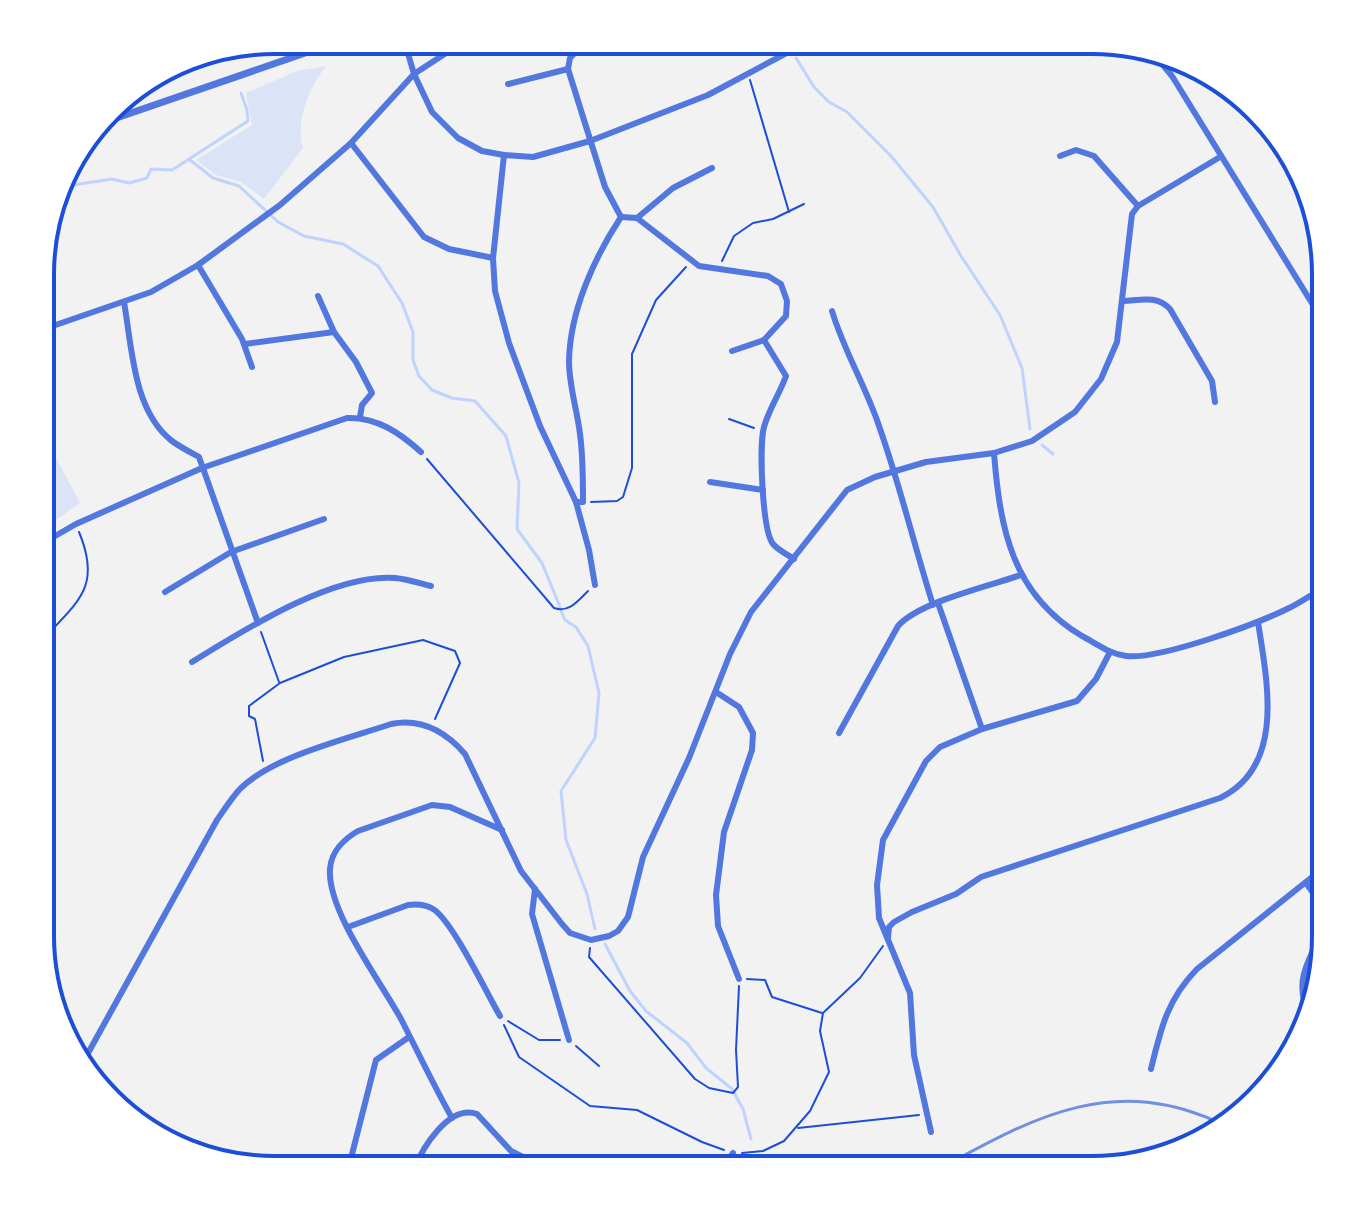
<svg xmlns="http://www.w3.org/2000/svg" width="1366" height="1210" font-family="Signika,sans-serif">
<rect width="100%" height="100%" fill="#f2f2f2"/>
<!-- green -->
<g fill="#dbe4f7">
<path d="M326,66C309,88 295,121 303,148L264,199L241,182L216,175L196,160L252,125L246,93L297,71Z"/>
<polygon points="43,433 80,503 43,529"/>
</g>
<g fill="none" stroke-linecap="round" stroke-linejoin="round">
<!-- stream -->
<g stroke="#bfd3fe" stroke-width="3">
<polyline points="796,58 814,87 829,102 847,112 891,156 933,207 961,256 1000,315 1022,368 1030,429"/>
<polyline points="190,160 213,178 239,186 278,222 304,236 343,244 378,266 402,303 413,332 413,360 419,376 432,390 452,398 475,401 506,436 519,483 517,529 542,563 560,607"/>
<polyline points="60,187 112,179 129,183 147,178 151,169 172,170 248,121 247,110 241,93"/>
<polyline points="1042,445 1053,454"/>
<polyline points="561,611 565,620 576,627 588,646 599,693 595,738 561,791 566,840 587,894 595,929"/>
<polyline points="605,944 630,991 646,1011 687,1043 706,1068 732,1089 743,1109 751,1139"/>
</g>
<!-- path -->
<g stroke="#1d4ed8" stroke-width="2">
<polyline points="750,80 789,212"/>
<polyline points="722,261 734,236 753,223 773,219 804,204"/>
<polyline points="729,419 754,428"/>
<path d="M427,459L554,608C569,613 578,601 588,591"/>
<polyline points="591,502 617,501 623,497 632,468 632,354 656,300 686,267"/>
<polyline points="261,632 279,682"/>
<path d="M46,636C80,600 101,585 79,532"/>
<polyline points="263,761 255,719 249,716 249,706 280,683 344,657 423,640 455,651 460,663 435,719"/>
<polyline points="590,948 589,957 695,1079 709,1088 733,1093 738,1087 736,1050 739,986"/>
<polyline points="747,979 765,980 772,997 822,1013"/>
<polyline points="508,1021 539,1040 560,1040"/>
<polyline points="504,1025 519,1057 590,1106 637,1110 702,1142 724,1150"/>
<polyline points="576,1046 599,1066"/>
<polyline points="798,1128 919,1115"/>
<polyline points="742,1153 763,1151 784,1141 810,1111 829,1072 820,1031 823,1013 860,978 883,946"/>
</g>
<!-- minor -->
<g stroke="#5277de" stroke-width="6">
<polyline points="404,40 414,74 432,112 458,138 482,151 504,155 533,157 590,141 708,95 811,40"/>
<polyline points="588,40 570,58 568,69 605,187 621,217"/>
<polyline points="1153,53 1172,76 1326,326"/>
<polyline points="508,84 568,69"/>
<polyline points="351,143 424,237 449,249 493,258"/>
<polyline points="504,155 493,258 495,291 509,343 540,426 576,502 589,550 595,585"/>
<polyline points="1060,156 1076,150 1094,156 1138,206"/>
<polyline points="621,217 637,218 699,266 768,276 781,284 787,301 786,316 764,340 732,351"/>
<polyline points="637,218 673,188 712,168"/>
<polyline points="198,265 242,339 252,367"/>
<polyline points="318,296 334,332 356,362 372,393 362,405 360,417"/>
<path d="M1124,301C1141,300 1157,295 1170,309L1212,381L1215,402"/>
<path d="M124,302C132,347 133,411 172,441C180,447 190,452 199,457L258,623"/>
<path d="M832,311C844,351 866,387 879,426C900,485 914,545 933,605"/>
<polyline points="44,329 151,292 198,265 280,205 351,143 414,74 466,40"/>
<path d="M764,340L786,376C780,393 769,409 764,427C759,445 762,530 773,544C778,550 788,555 794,559"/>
<polyline points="245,344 334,332"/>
<path d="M994,453C1000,529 1012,594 1082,636C1097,644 1110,654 1126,656C1159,660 1257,624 1289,608C1302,602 1313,593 1326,587"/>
<polyline points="710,482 763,490"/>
<path d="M576,502H583C583,479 583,456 580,434C577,409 569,386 569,361C570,311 594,258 621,217"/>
<path d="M43,543L76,524L202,468L347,418C377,417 400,433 421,452"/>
<polyline points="165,592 231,552 324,519"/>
<polyline points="938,603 982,729"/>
<path d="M192,662C244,630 333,573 395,578C407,579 419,583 431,586"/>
<polyline points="716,692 739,707 753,733 752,750 724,832 716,895 718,926 739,979"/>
<path d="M839,733L898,626C919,602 989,586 1021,575"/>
<path d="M1306,883C1312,891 1319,900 1321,910C1330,947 1285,965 1310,1018"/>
<polyline points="535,889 532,914 569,1040"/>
<path d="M348,927L408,905C416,904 425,904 433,909C452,920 487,994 500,1016"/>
<path d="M888,938L889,927L894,922L912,912L956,894L981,877L1220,798C1286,766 1267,681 1258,622"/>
<path d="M82,1064L217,820C224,810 231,799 239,790C270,757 347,739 391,724C421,718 445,731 465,754L521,871L562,924L570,933L591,940L609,936L618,931L628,917L643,857L689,758L730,654L751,612L847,490L875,477L926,462L994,453L1032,441L1075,412L1101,379L1117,342L1132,214L1138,206L1220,157"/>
<path d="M1151,1069C1161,1028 1167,1000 1197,969L1326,866"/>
<path d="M452,1118C434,1086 418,1052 401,1019C381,982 327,911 330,869C331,852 344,839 358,831L432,805L450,807L502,830"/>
<polyline points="931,1132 914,1055 910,993 879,918 877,885 883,840 926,761 940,747 982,729 1077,701 1096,679 1110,652"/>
<polyline points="348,1170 376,1060 409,1037"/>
<path d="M414,1170C422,1148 449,1104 477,1114L511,1151L549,1170"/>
<polyline points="722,1170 733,1153"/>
<path d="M1040,1170C1065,1165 1094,1158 1118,1167"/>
</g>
<!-- tertiary -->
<polyline stroke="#5277de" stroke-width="7" points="99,124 343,40"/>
<!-- rail -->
<path stroke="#7290e2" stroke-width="3" d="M937,1170C1034,1117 1114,1072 1224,1125"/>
</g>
<!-- crop -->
<path d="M0 0H1366V1210H0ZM274 54H1092A220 220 0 0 1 1312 274V936A220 220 0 0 1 1092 1156H274A220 220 0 0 1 54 936V274A220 220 0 0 1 274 54Z" fill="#fff" fill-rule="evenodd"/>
<path fill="none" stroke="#1d4ed8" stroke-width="4" d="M274 54H1092A220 220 0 0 1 1312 274V936A220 220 0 0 1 1092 1156H274A220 220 0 0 1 54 936V274A220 220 0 0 1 274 54Z"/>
</svg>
